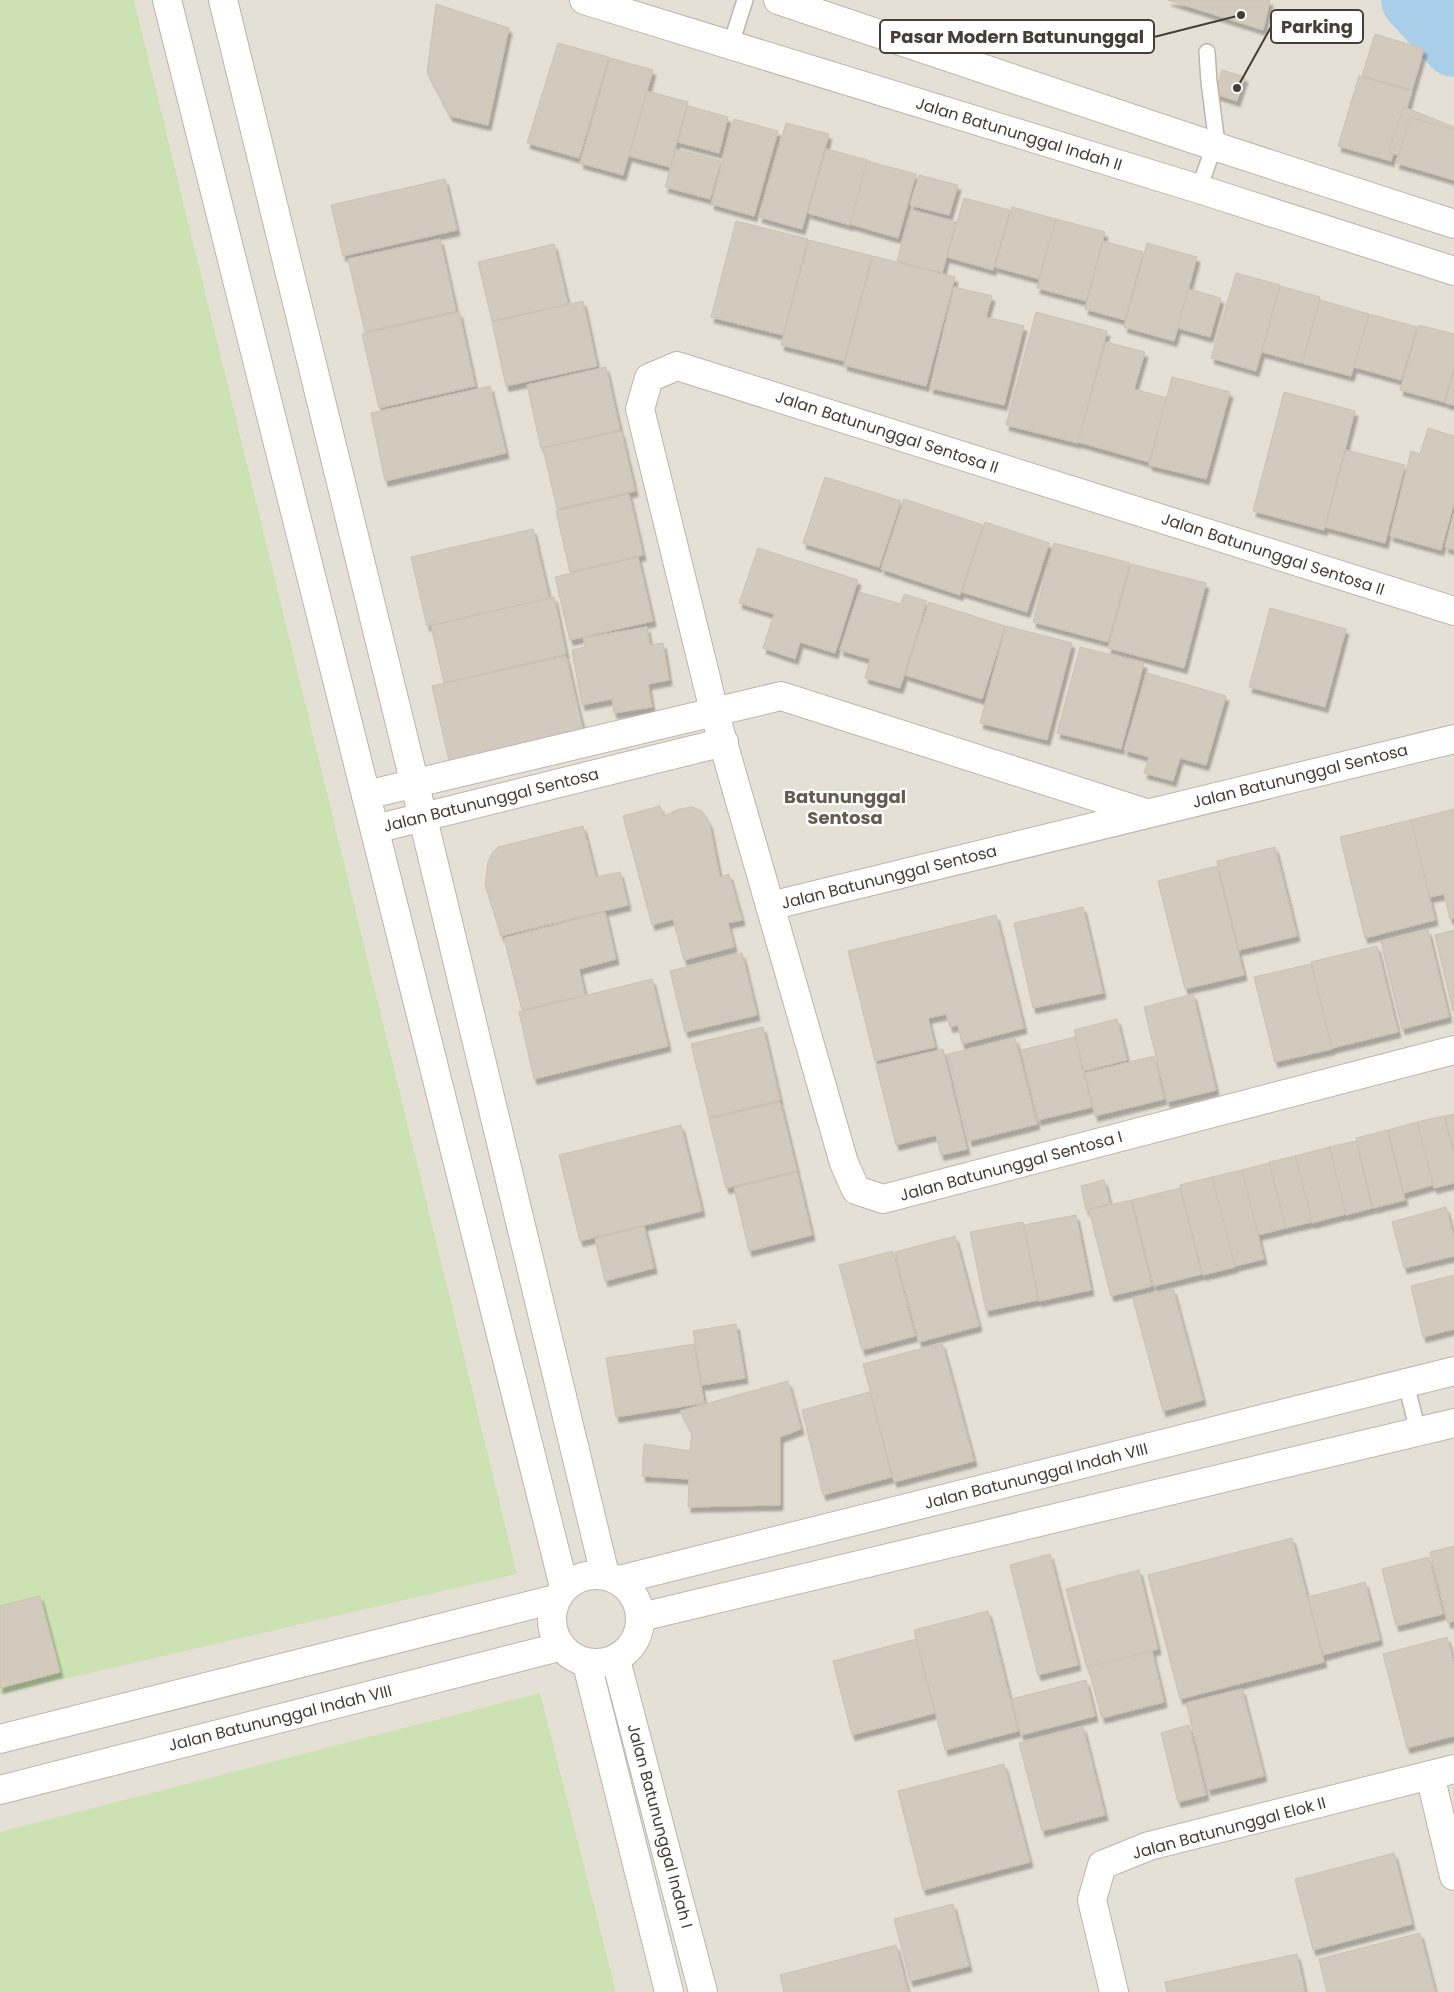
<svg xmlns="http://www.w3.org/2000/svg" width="1454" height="1992" font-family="Poppins,sans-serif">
<defs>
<filter id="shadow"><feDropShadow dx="3" dy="5.5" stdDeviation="1" flood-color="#0004"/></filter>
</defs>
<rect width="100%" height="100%" fill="#f1eee7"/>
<!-- residential -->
<g fill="#e5e0d5">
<polygon points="0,0 1419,0 1454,40 1454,1992 0,1992"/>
<polygon points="1420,0 1454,0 1454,38"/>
</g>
<!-- green -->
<g fill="#cde2b3">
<polygon points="0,0 134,0 517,1574 0,1694"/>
<polygon points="540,1693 616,1992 0,1992 0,1832"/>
</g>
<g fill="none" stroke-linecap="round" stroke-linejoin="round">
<!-- river -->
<polyline stroke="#a9cfe8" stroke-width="62" points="1412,0 1454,46"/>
</g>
<!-- building -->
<g fill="#d2cabd" stroke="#ccc1b1" filter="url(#shadow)">
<polygon points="1168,0 1270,0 1263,30"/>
<polygon points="436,4 509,28 488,125 450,116 427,72"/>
<polygon points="1375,34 1424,49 1412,90 1362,76"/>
<polygon points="558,43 609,57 579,158 527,143"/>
<polygon points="610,58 653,70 623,175 580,163"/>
<polygon points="1222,70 1245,77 1237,101 1215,94"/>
<polygon points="1359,76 1412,91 1391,161 1338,146"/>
<polygon points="647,91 688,102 670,167 629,156"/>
<polygon points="688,106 728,117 719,153 678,142"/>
<polygon points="1404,107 1454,127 1454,172 1388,152"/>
<polygon points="1410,117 1454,130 1454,180 1396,163"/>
<polygon points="734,119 778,131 754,216 711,204"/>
<polygon points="786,123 829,134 802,229 759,217"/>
<polygon points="676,149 721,161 710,199 665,187"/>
<polygon points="826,149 868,160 850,225 808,213"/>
<polygon points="867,161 916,174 898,238 850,224"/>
<polygon points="919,175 958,185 949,215 910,205"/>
<polygon points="445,179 457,230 343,256 331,205"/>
<polygon points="964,198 1010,210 993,270 947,257"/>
<polygon points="1012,207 1056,219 1039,279 995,267"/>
<polygon points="911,210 956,222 942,273 897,261"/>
<polygon points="1056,219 1105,232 1086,301 1037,288"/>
<polygon points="736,221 808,239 783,335 711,317"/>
<polygon points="440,239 456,311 365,332 348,259"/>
<polygon points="809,240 872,256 844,361 781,345"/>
<polygon points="1103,241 1143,252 1125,320 1085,309"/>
<polygon points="1147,243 1197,257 1174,341 1124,327"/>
<polygon points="554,244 568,304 492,321 478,262"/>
<polygon points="873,256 955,277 926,386 844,365"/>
<polygon points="1236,273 1280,285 1256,371 1211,358"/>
<polygon points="1280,286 1320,297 1302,363 1262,352"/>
<polygon points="954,287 992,296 986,317 1024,326 1004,405 930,388"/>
<polygon points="1188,289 1221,298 1210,337 1178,328"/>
<polygon points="1320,300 1369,314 1351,376 1302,363"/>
<polygon points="583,301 597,366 506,386 492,322"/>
<polygon points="459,312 475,386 379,408 362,334"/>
<polygon points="1036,312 1107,331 1078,443 1006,425"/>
<polygon points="1369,314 1417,327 1401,380 1354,367"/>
<polygon points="1419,325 1454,334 1454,368 1444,402 1400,390"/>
<polygon points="1106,342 1145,352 1134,389 1167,398 1149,462 1078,442"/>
<polygon points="606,367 620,430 541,448 527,385"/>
<polygon points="1454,370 1454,405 1445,403"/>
<polygon points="1172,377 1230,392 1206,479 1149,465"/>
<polygon points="490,386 506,453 385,481 371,413"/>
<polygon points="1284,392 1355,411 1324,530 1253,511"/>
<polygon points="1428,428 1454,436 1454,502 1441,550 1390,536 1411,451 1420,454"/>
<polygon points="621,431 635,491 557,509 543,448"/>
<polygon points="1346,450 1405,465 1385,543 1325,527"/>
<polygon points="825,477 901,501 879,567 803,543"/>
<polygon points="629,494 643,555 570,572 556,511"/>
<polygon points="904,499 983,525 960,595 881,569"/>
<polygon points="1454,513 1454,550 1445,547"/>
<polygon points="985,522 1049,543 1027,612 962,592"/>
<polygon points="533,529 549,598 427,626 411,557"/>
<polygon points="1054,543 1130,563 1108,642 1033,622"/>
<polygon points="758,548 858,580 835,653 800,642 795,659 763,648 774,614 739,603"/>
<polygon points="638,557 653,621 570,640 555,577"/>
<polygon points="1131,564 1206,583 1184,668 1108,648"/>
<polygon points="859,592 901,604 904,594 927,601 900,688 865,678 870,659 840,650"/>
<polygon points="554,597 566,654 444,683 431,626"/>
<polygon points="929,602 1005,626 982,699 905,675"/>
<polygon points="1270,608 1346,629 1325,707 1249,687"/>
<polygon points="1006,626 1072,643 1047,740 980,723"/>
<polygon points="647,627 650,645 663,643 669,680 648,684 652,707 614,713 612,699 582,705 572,650 585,647 583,638"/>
<polygon points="1080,647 1144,663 1121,749 1057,733"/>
<polygon points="566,656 583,730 449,761 432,686"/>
<polygon points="1147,673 1226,696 1206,765 1180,758 1173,781 1144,773 1149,757 1124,750"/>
<polygon points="660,806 664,816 679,809 692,807 702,811 709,823 720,877 729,874 742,920 728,923 734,947 684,960 673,919 652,925 623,816"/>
<polygon points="1454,809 1454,918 1450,919 1444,894 1430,897 1411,820"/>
<polygon points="1411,820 1435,920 1365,938 1340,837"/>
<polygon points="583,826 596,877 620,872 628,905 501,936 485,884 488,862 492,853 498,847"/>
<polygon points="1275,847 1297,936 1239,950 1217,861"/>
<polygon points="1217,866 1244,975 1185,989 1158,881"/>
<polygon points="1083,907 1103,993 1033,1008 1014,923"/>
<polygon points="605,912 616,959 579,969 585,995 522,1010 504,938"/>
<polygon points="996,915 1024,1028 962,1044 958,1025 950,1027 946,1014 928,1018 935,1047 875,1061 848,951"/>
<polygon points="1428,930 1449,1017 1402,1029 1381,942"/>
<polygon points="1454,930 1454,1011 1453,1011 1435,935"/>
<polygon points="1377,946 1398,1032 1332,1048 1311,962"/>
<polygon points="742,953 757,1015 685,1032 670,971"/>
<polygon points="1311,964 1332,1049 1275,1062 1254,977"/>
<polygon points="652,979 668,1046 534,1079 519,1012"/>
<polygon points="1193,994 1216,1090 1167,1102 1144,1007"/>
<polygon points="1117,1019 1127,1060 1084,1071 1074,1030"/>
<polygon points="763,1027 780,1100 709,1118 691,1044"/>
<polygon points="1075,1037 1092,1107 1038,1120 1021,1050"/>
<polygon points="1015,1038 1037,1124 969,1141 948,1054"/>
<polygon points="943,1049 967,1149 941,1155 936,1135 896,1145 876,1065"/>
<polygon points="1154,1056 1164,1099 1095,1116 1085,1073"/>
<polygon points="780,1102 797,1171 726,1188 709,1119"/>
<polygon points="1454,1114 1454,1152 1445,1116"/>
<polygon points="1444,1116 1454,1155 1454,1183 1434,1188 1417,1122"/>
<polygon points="1417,1122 1433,1185 1404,1193 1388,1130"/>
<polygon points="681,1125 702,1211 580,1241 559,1155"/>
<polygon points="1387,1130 1405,1200 1373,1208 1356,1138"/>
<polygon points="1356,1141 1372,1208 1346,1215 1329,1147"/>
<polygon points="1329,1147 1346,1214 1312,1223 1295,1156"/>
<polygon points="1295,1156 1312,1222 1286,1228 1269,1162"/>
<polygon points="1269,1163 1286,1228 1258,1235 1242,1170"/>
<polygon points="1242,1170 1264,1259 1235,1266 1212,1177"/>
<polygon points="797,1172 812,1235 749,1251 734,1188"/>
<polygon points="1212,1177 1235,1267 1203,1275 1180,1185"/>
<polygon points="1104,1180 1110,1204 1086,1210 1081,1186"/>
<polygon points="1180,1188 1202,1274 1154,1286 1132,1200"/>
<polygon points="1131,1200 1152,1286 1111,1296 1089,1210"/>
<polygon points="1446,1207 1454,1238 1454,1256 1404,1268 1392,1222"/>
<polygon points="1076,1215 1091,1290 1039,1301 1024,1225"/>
<polygon points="1023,1222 1038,1300 986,1311 970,1232"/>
<polygon points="644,1226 654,1268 605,1281 595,1239"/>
<polygon points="955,1236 979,1326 919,1342 895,1252"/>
<polygon points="893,1251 915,1336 862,1350 839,1265"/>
<polygon points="1454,1275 1454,1329 1423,1337 1411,1286"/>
<polygon points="1173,1289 1203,1400 1163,1411 1133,1299"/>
<polygon points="736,1324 745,1378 702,1385 693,1331"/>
<polygon points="942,1343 974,1461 894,1482 863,1364"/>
<polygon points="694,1344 704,1403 616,1417 606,1358"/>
<polygon points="788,1381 801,1429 780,1437 780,1505 688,1507 689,1479 642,1476 644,1444 690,1451 692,1433 680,1411"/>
<polygon points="870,1392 892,1477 823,1495 802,1410"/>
<polygon points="1292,1538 1324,1662 1180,1699 1148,1575"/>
<polygon points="1454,1546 1454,1621 1448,1623 1430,1552"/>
<polygon points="1050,1554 1078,1665 1038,1675 1010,1565"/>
<polygon points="1429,1557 1443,1614 1396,1626 1382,1569"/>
<polygon points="1139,1570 1158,1649 1087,1668 1066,1589"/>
<polygon points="1365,1582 1380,1640 1323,1655 1308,1597"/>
<polygon points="40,1596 60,1672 0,1688 0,1606"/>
<polygon points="988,1611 1018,1731 945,1750 914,1630"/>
<polygon points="1447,1637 1454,1664 1454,1736 1407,1748 1383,1654"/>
<polygon points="916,1639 935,1713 852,1735 833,1661"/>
<polygon points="1152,1651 1164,1702 1102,1718 1088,1667"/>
<polygon points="1086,1680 1095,1716 1021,1735 1012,1699"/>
<polygon points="1242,1689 1264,1776 1208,1790 1186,1703"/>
<polygon points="1189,1725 1206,1795 1178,1802 1161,1733"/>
<polygon points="1083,1727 1105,1815 1042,1831 1019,1743"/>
<polygon points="1004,1764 1030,1862 923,1890 898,1791"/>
<polygon points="1394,1853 1412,1924 1313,1950 1295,1879"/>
<polygon points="953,1904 969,1966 910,1981 894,1919"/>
<polygon points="1420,1933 1435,1992 1327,1992 1319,1959"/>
<polygon points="896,1945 908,1992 784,1992 780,1975"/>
<polygon points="1297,1954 1305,1992 1167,1992 1165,1982"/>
</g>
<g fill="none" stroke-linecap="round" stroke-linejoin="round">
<defs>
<g id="service">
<polyline points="731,44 745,0"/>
<polyline points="1207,52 1209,82 1216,136"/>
<polyline points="1199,189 1214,146"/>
<polyline points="1406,1383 1418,1432"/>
</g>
<g id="minor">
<polyline points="1454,611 677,366 649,378 640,409 714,711 844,1163 856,1190 883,1199 1454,1050"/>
<polyline points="366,795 781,696 1146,813"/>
<polyline points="375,829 724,742"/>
<polyline points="770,906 1454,739"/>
<polyline points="619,1580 1454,1371"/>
<polyline points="641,1617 1454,1423"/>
<polyline points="0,1739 555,1599"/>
<polyline points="1430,1775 1454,1876"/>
<polyline points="0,1790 559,1647"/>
<polyline points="1114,1992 1092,1900 1102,1865 1149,1846 1454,1769"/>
</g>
<g id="tertiary">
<polyline points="167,0 564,1587"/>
<polyline points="223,0 415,785 605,1575"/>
<polyline points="584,0 1199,189 1454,271"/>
<polyline points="778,0 1214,146 1454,224"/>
<circle cx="596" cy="1619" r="44"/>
<polyline points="616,1660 703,1992"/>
<polyline points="587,1664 669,1992"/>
</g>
</defs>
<!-- service casing -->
<use href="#service" stroke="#bcb5aa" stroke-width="18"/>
<!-- minor casing -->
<use href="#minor" stroke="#bcb5aa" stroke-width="30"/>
<!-- tertiary casing -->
<use href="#tertiary" stroke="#bcb5aa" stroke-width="30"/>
<!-- service -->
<use href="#service" stroke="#fff" stroke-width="15"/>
<!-- minor -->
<use href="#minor" stroke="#fff" stroke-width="28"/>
<!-- tertiary -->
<use href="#tertiary" stroke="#fff" stroke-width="28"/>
</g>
<g text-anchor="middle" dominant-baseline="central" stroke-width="4.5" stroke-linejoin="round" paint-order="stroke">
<!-- street labels -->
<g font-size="16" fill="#443e36" stroke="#fff">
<text transform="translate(1019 134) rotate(17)">Jalan Batununggal Indah II</text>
<text transform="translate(887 432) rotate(18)">Jalan Batununggal Sentosa II</text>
<text transform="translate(1273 554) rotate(18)">Jalan Batununggal Sentosa II</text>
<text transform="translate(1300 776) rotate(-14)">Jalan Batununggal Sentosa</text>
<text transform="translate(491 800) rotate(-14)">Jalan Batununggal Sentosa</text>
<text transform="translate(889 877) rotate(-14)">Jalan Batununggal Sentosa</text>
<text transform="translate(1011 1166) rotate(-15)">Jalan Batununggal Sentosa I</text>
<text transform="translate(1036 1476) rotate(-14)">Jalan Batununggal Indah VIII</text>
<text transform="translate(280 1718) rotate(-14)">Jalan Batununggal Indah VIII</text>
<text transform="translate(660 1826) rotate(75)">Jalan Batununggal Indah I</text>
<text transform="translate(1229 1828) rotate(-15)">Jalan Batununggal Elok II</text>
</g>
<!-- neighbourhood labels -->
<g font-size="18" font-weight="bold" fill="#655c4f" stroke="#fff">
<text x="845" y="796">Batununggal<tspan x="845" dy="21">Sentosa</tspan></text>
</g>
</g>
<!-- callouts -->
<path fill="none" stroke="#443e36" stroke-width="2" d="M1237 88L1271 27M1241 15L1154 37"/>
<g fill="#443e36" stroke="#fff" stroke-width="2">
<circle cx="1237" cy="88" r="5"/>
<circle cx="1241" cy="15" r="5"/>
</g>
<g fill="#fff" stroke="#443e36" stroke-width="2">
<rect x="1271" y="10" width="92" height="33" rx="5"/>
<rect x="880" y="20" width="274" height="33" rx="5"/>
</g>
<g font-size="18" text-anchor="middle" font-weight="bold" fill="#443e36">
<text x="1317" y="33">Parking</text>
<text x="1017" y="43">Pasar Modern Batununggal</text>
</g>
</svg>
